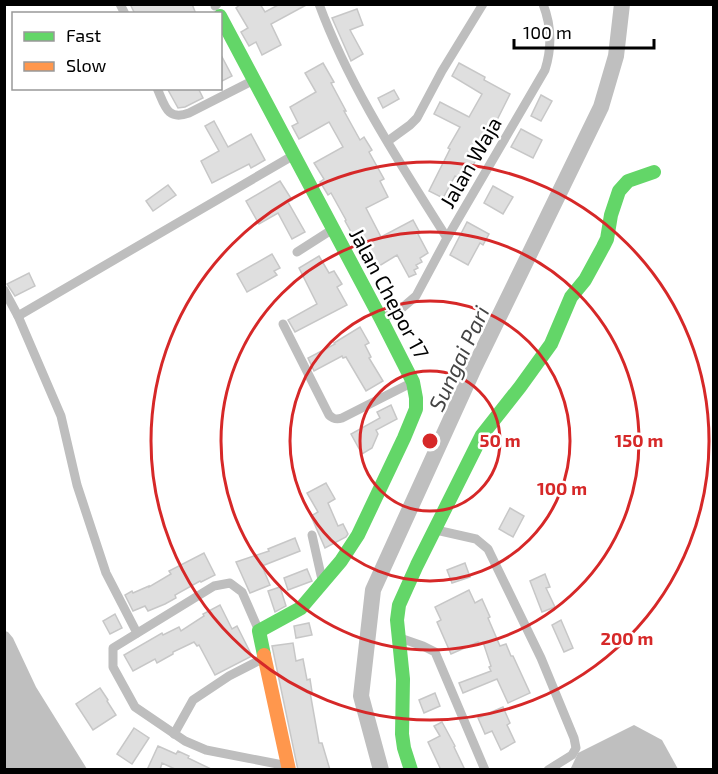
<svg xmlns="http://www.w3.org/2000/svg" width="718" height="774" font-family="'Exo 2',sans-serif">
<rect width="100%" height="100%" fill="#fff"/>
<!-- water -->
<g fill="#bfbfbf">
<polygon points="5,631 8,632 13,638 36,687 87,769 5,769"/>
<polygon points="634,725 662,740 678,769 570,770 578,753"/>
</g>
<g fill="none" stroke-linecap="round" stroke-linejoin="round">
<!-- river -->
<polyline stroke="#bfbfbf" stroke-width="16" points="381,770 361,696 373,590 474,368 601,107 616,56 622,4"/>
</g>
<!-- building -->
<g fill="#dfdfdf" stroke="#c7c7c7" stroke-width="1.5">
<polygon points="130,4 192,4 196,14 135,14"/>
<polygon points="241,4 260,4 265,12 280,4 308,4 271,24 281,45 262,55 256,42 249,46 241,32 248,28 236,8"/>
<polygon points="357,9 363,25 350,30 363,54 351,61 332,18"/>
<polygon points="220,53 232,76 220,82"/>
<polygon points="323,63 334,82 331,83 346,111 344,111 360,140 364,137 372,150 369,152 384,179 380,181 388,197 366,208 381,237 413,220 420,233 418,234 428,253 420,258 422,262 416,265 418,268 414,270 416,274 409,277 397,255 371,271 354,239 355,239 345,221 346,220 331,193 328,195 320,182 324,179 314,163 343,147 329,122 299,139 292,126 298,123 290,107 316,92 305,73"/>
<polygon points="459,63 485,77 484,80 510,94 484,146 464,181 455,176 443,198 429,191 450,149 448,148 460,127 434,114 440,102 469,117 482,94 452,76"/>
<polygon points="167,88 198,88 203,98 185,107 178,108"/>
<polygon points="394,90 399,99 383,108 378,98"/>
<polygon points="541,95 552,101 541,121 531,116"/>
<polygon points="214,121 228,147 251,134 265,160 251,168 249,164 212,183 201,161 219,151 205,126"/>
<polygon points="521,129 542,140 533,158 511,147"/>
<polygon points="280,181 292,200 288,202 305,232 292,239 278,213 259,224 246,201"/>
<polygon points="168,185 176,195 153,211 146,201"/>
<polygon points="493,186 513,197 503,214 484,203"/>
<polygon points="467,222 489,234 483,245 480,243 468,265 450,255"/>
<polygon points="272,254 280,268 274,271 277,275 247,292 237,274"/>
<polygon points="319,256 329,273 334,271 342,284 337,287 347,305 295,332 288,320 317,304 299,268"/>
<polygon points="29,273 35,286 15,296 7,284"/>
<polygon points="360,327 369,343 365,345 371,357 369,358 383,381 366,391 346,357 343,358 342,356 314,371 308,358 335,344 334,343"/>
<polygon points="391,405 397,419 376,430 378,434 372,448 362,454 351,434 380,418 377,412"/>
<polygon points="326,483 335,499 328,503 338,526 343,524 348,534 346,537 325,548 311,516 318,512 307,493"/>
<polygon points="510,508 524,516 513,537 499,529"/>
<polygon points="295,538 300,551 262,566 270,585 250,593 236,562 269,551 268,549"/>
<polygon points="204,553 215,575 201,582 200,581 175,595 176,598 165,604 148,611 145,606 133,611 125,595 132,591 133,593 149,586 149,587 171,574 169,571"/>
<polygon points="465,563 470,577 452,583 447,570"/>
<polygon points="307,569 312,581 288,590 284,578"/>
<polygon points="545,574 550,587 546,588 555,607 542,612 530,581"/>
<polygon points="280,587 286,606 275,612 268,591"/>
<polygon points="469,590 475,603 482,599 490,617 488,618 500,646 506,644 511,656 513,656 530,693 508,703 497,679 463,693 459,683 491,671 489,667 491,666 483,642 479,644 478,642 451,654 437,622 441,620 435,607"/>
<polygon points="220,605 232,629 237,626 252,656 215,675 199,645 197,646 194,642 173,652 173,654 157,663 155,659 133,671 124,655 162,633 163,635 179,627 181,631 204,616 203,614"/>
<polygon points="115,614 122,628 110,634 103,621"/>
<polygon points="561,620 573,648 564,652 552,625"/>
<polygon points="309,623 312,635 296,638 294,626"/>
<polygon points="293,643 296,661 303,659 307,680 310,679 312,692 310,692 319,743 322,743 330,770 298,770 272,646"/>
<polygon points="100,688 108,700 107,701 116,715 93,730 76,704"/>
<polygon points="435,693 440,706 424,713 419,700"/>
<polygon points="503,707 510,723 507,725 515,742 501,750 492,731 485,734 478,718"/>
<polygon points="442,722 455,746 454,747 465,770 441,770 428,742 440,736 434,726"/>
<polygon points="134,728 149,738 132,764 117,754"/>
<polygon points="158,746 176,754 178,751 189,756 188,758 213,770 177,770 162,763 160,770 147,770"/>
</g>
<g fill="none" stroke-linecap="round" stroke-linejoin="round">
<!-- street -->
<g stroke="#bebebe" stroke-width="9">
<polyline points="120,4 125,14"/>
<path d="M319,4C350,88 400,163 447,238"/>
<polyline points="215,6 217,4"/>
<path d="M157,88C165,106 167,121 189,113L254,80"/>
<polyline points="388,141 410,125 417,118 442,71 483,4"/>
<polyline points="297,252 333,229"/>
<polyline points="4,290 18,316 61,416 77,485 106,573 137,633"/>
<polyline points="18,316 294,155"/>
<path d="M381,319L402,308L416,296L447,238L545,70C552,48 552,27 543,4"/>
<path d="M283,324L329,415C333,419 336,420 342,418L413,382"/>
<polyline points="436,530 476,539 488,549 541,658 574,738 576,748 572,755 548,770"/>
<polyline points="312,535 323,584"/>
<polyline points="259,631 242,592 230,583 214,586 113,648 113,667 135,707 185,741 206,750 288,766"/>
<polyline points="400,638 423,646 435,652 485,770"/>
<polyline points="174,734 193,700 229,676 264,658"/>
</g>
<!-- fast -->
<g stroke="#63d668" stroke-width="14">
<polyline points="220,16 381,319 413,382 416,398 416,409 404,438 358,535 341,561 301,608 259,631 264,655"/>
<polyline points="411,770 404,748 402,734 403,679 397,620 399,605 417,565 482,435 520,387 551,344 571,297 585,280 603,247 607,239 611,215 619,191 628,181 654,172"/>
</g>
<!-- slow -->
<polyline stroke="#ff974d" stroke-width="14" points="264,655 289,770"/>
</g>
<!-- distance rings -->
<g fill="none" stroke="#d62828" stroke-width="3">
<circle cx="430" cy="441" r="70"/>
<circle cx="430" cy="441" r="140"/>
<circle cx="430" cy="441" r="209"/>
<circle cx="430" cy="441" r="279"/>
</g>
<g text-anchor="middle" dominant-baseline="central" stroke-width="5" stroke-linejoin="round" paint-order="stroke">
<!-- street labels -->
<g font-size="21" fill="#000" stroke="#fff">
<text transform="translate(470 162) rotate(-60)">Jalan Waja</text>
<text transform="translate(390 293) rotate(62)">Jalan Chepor 17</text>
</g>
<!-- water labels -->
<g font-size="22" font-style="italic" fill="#444" stroke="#fff">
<text transform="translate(458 358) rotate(-65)">Sungai Pari</text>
</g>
</g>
<circle cx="430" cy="441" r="9" fill="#d62828" stroke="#fff" stroke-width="3"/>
<g font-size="18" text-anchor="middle" font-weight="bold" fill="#d62828" stroke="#fff" stroke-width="5" stroke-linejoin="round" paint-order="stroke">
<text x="500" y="447">50 m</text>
<text x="639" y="447">150 m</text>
<text x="562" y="495">100 m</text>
<text x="627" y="645">200 m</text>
</g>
<!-- border -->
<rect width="718" height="774" fill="none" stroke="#000000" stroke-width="12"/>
<!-- legend -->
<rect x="12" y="12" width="210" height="78" fill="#ffffff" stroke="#999999" stroke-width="1.5"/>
<rect x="24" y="32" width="30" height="9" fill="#63d668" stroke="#999999" stroke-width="1.5"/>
<text x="66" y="42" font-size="18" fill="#000000">Fast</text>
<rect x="24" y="62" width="30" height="9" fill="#ff974d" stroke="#999999" stroke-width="1.5"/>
<text x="66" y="72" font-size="18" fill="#000000">Slow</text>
<!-- scale -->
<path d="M514 39v9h140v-9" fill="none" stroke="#000000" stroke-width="3"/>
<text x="523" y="39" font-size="18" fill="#000000" stroke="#ffffff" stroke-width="4.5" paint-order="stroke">100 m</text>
</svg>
